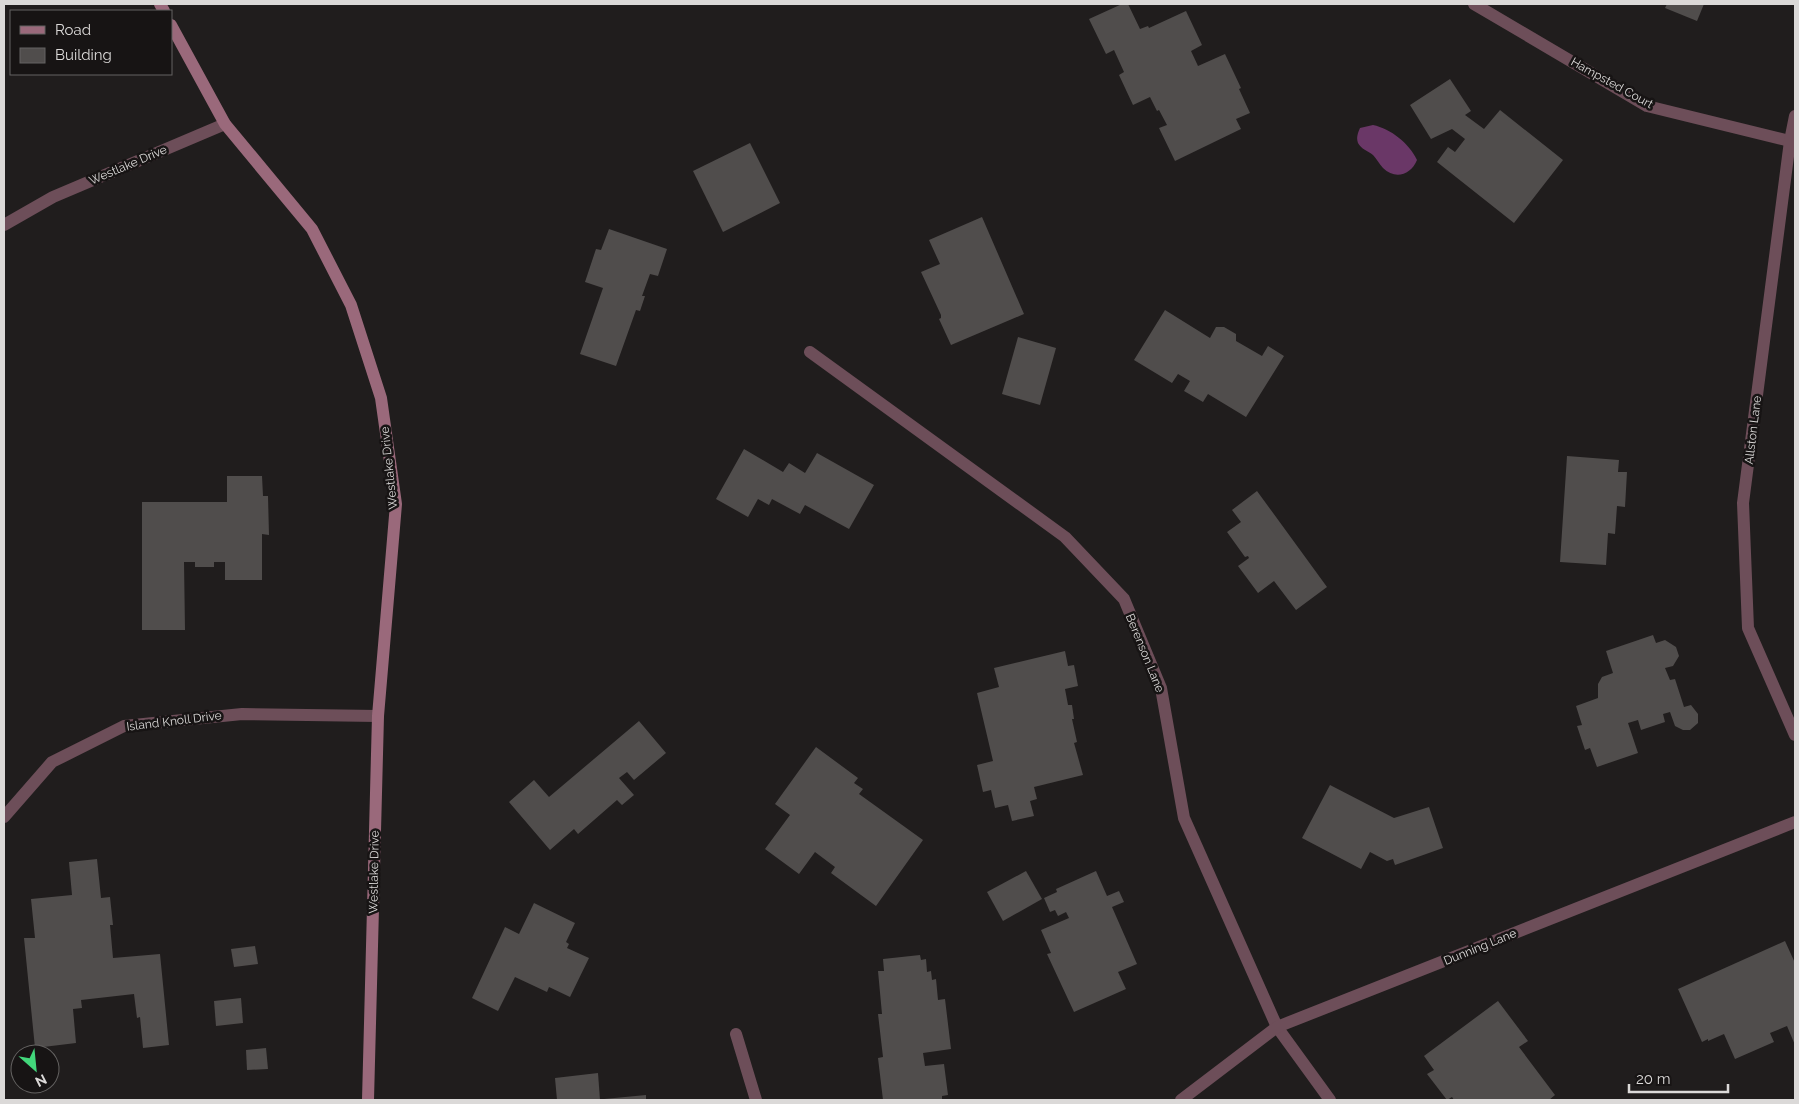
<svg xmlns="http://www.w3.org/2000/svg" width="1799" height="1104" font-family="Raleway,sans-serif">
<rect width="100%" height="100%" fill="#201d1d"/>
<!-- water -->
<path fill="#6a3767" d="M1373,125C1391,129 1409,143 1417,160C1411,175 1395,180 1383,168C1379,164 1377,159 1373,155C1368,151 1361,149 1358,143C1356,137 1358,133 1360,128Z"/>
<!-- building -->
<g fill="#504d4c">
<polygon points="1122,4 1128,4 1140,29 1148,26 1149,28 1186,11 1202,45 1191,51 1198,66 1225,54 1241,88 1239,89 1250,113 1236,119 1241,129 1175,161 1159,128 1167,125 1159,110 1157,111 1150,97 1133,105 1119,75 1124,72 1114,50 1106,54 1089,19"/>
<polygon points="1667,4 1704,4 1697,21 1665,8"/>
<polygon points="1450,79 1471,111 1465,115 1484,129 1500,110 1563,160 1514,223 1437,162 1448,147 1455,152 1465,139 1452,129 1431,139 1410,105"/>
<polygon points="750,143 780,203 723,232 693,171"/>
<polygon points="982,217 1024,314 951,345 939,319 941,318 941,315 921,272 940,264 929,240"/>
<polygon points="609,229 667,249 658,276 650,274 642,296 645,296 640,311 636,310 616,366 580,354 603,288 585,282 596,249 601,250"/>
<polygon points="1165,310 1210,338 1216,327 1224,327 1236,334 1236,341 1262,356 1268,346 1284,356 1246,417 1208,394 1203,402 1184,391 1190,381 1178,374 1172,383 1134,360"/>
<polygon points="1018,337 1056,348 1040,405 1002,394"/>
<polygon points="744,449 783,472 789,463 805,473 817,453 874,485 849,529 805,505 800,514 772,499 769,505 758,499 748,517 716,499"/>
<polygon points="1567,456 1619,460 1618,472 1627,472 1625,507 1617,506 1615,534 1608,533 1606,565 1560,562"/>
<polygon points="227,476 262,476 263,496 268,496 269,535 262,534 262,580 225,580 225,562 214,562 214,567 195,567 195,562 184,562 185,630 142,630 142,502 227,502"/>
<polygon points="1257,491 1327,587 1296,610 1274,581 1258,593 1238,566 1249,558 1248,556 1245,557 1227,532 1241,522 1232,510"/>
<polygon points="1653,635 1656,643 1665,640 1676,647 1679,656 1673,666 1665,668 1670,680 1675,679 1684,707 1691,705 1698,714 1698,723 1690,730 1683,730 1675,726 1670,712 1663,714 1665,722 1641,730 1638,720 1628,723 1638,753 1597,767 1590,748 1585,750 1577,726 1582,725 1576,706 1598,698 1598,684 1602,677 1613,673 1606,651"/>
<polygon points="1065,651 1068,666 1074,665 1078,686 1065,689 1068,705 1072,705 1074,719 1072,719 1077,742 1074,743 1083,775 1034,787 1037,799 1030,801 1034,816 1012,821 1008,805 995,808 991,790 983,792 977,765 993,761 977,693 999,687 994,668"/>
<polygon points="639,721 666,753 634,780 627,772 619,778 634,795 622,805 617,800 578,834 574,829 550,850 509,802 534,780 549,797"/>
<polygon points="816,747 858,778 854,783 863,789 859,794 923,840 876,906 831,873 835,867 815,852 799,874 765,849 790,815 775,804"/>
<polygon points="1330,785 1394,818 1429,807 1443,848 1395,865 1393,859 1387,861 1370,852 1361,869 1302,838"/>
<polygon points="97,859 101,898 110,897 113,925 110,925 113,958 160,954 169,1045 143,1048 140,1017 137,1018 134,994 81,1000 82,1008 73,1009 76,1043 35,1048 24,938 35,938 31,899 72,895 69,862"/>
<polygon points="1026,871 1042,899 1003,921 987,892"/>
<polygon points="1096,871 1107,896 1119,891 1124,902 1112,907 1137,964 1118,972 1126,989 1074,1012 1047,954 1051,953 1041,930 1069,918 1066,912 1058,916 1055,910 1050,912 1044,898 1057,892 1056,889"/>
<polygon points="534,903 575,923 566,942 569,944 567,948 589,958 570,997 549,987 547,992 515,977 498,1011 472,998 505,927 519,934"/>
<polygon points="1785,941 1795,963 1795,1045 1787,1026 1770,1033 1774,1042 1735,1059 1724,1034 1708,1041 1708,1039 1702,1042 1678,989"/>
<polygon points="255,946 258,964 234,967 231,949"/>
<polygon points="920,955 921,960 926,959 927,972 931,971 932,980 936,979 938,1000 945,999 951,1049 923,1053 925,1066 944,1064 948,1095 942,1096 942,1100 883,1100 878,1058 883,1057 878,1014 882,1014 878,971 884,971 883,959"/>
<polygon points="241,998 243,1023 216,1026 214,1001"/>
<polygon points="1498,1001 1528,1041 1519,1047 1555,1095 1549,1100 1454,1100 1452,1097 1447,1100 1427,1074 1434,1070 1424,1056"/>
<polygon points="266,1048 268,1069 247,1070 246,1050"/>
<polygon points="598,1073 600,1100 557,1100 555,1078"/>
<polygon points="646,1095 646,1100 604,1100 604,1099"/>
</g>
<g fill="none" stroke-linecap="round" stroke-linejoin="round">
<!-- street -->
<g stroke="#6d4e59" stroke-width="12">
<polyline points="1474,4 1647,106 1790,141"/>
<polyline points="1795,116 1790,141 1743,503 1748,628 1795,735"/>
<polyline points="4,225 53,197 225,124"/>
<polyline points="810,352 1065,537 1124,599 1161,688 1184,818 1277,1027 1330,1100"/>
<polyline points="4,817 52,762 124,726 242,714 378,716"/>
<polyline points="736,1034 756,1100"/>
<polyline points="1181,1100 1277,1027 1795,822"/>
</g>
<!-- secondary -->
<g stroke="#9a697b" stroke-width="12">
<polyline points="160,4 164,11"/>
<polyline points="171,25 225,124 312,229 351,305 381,398 396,504 378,716 368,1100"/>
</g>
</g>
<g text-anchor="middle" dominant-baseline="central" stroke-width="5" stroke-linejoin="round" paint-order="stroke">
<!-- street labels -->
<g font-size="12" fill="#dbd9d8" stroke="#171414">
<text transform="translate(1612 83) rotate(29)">Hampsted Court</text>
<text transform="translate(128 165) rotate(-23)">Westlake Drive</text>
<text transform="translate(1753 430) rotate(-83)">Allston Lane</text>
<text transform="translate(389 468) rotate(-96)">Westlake Drive</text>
<text transform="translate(1145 653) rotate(68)">Berenson Lane</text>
<text transform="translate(174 721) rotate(-7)">Island Knoll Drive</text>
<text transform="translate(374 872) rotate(-89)">Westlake Drive</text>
<text transform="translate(1480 947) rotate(-22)">Dunning Lane</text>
</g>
</g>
<!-- border -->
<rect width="1799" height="1104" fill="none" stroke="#dbd9d8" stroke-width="10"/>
<!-- legend -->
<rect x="10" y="10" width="162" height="65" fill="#171414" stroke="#656362"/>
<rect x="20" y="26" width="25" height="8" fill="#9a697b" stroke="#656362"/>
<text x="55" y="35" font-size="15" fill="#dbd9d8">Road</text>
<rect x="20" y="48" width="25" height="15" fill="#504d4c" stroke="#656362"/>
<text x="55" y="60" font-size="15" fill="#dbd9d8">Building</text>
<!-- north arrow -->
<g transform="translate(35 1069) rotate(153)"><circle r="24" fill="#171414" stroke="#656362"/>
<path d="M0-4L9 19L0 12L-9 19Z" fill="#42d77b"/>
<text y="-8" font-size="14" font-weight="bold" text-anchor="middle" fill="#dbd9d8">N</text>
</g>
<!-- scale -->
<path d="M1629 1084v8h99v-8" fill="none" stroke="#dbd9d8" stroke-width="2.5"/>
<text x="1636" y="1084" font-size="15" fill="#dbd9d8" stroke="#171414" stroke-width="4" paint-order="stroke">20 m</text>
</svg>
